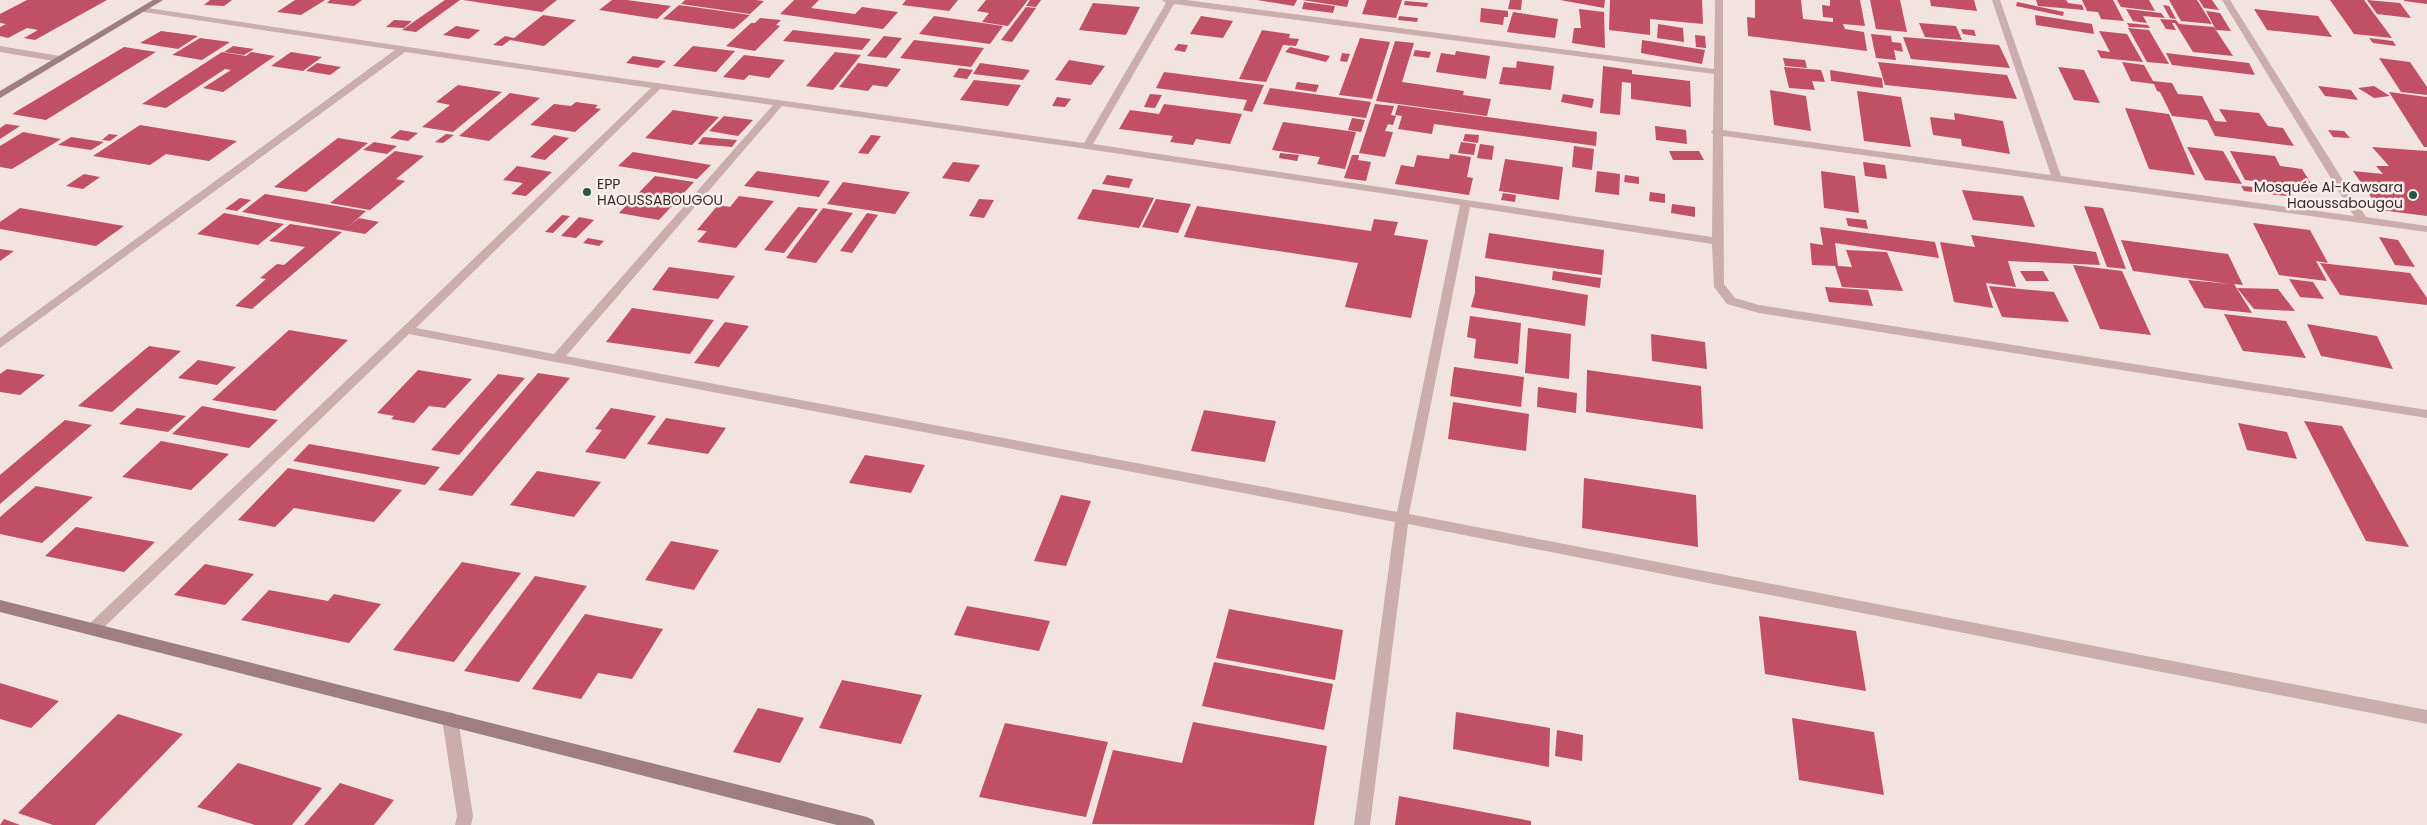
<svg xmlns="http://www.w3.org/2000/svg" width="2427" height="825" font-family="Poppins,sans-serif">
<rect width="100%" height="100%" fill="#f2e2e0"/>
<!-- building -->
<g fill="#c15065">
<polygon points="27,0 107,0 35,40 24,38 38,30 27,28 8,38 0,36 0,27 6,24 0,23 0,14"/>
<polygon points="210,0 232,0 224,6 204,5"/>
<polygon points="295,0 325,0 301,15 277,12"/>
<polygon points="330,0 362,0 354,6 327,3"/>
<polygon points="445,0 460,0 416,32 402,30"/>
<polygon points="463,0 557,0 542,12"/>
<polygon points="612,0 627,0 671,6 657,19 599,10"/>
<polygon points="685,0 756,0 764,1 750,14 681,4"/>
<polygon points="794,0 819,0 811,8 855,14 862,7 898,12 883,29 780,14"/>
<polygon points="906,0 958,0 949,11 902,5"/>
<polygon points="986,0 1028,0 1008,26 982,22 989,13 977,11"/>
<polygon points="1030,0 1041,0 1036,7 1026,6"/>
<polygon points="1257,0 1297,0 1294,6"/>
<polygon points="1302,0 1349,0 1347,7"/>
<polygon points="1367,0 1402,0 1396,18 1362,14"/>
<polygon points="1510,0 1522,0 1521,10 1508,9"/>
<polygon points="1560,0 1605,0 1604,8"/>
<polygon points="1610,0 1702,0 1703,24 1650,19 1650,35 1609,30"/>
<polygon points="1755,0 1801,0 1803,19 1833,22 1833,18 1823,17 1822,5 1830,6 1830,0 1860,0 1865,26 1843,24 1845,29 1864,32 1867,51 1748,36 1747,17 1755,18"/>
<polygon points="1870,0 1900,0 1907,32 1876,29"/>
<polygon points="1930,0 1974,0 1977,11 1931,6"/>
<polygon points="2036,0 2066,0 2068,3 2082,5 2084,10 2038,6"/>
<polygon points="2082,0 2113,0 2124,21 2101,19 2098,12 2087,11"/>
<polygon points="2117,0 2149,0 2155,11 2121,7"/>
<polygon points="2169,0 2197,0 2212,24 2181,21"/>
<polygon points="2199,0 2212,0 2219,10 2204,8"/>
<polygon points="2330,0 2364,0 2392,38 2354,34"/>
<polygon points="2367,0 2400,3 2411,18 2377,14"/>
<polygon points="2404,0 2427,0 2427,4 2404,1"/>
<polygon points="1405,1 1428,3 1427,7 1404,5"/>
<polygon points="1304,2 1335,6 1333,13 1302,9"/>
<polygon points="2017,2 2064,12 2063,16 2016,6"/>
<polygon points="1093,3 1140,7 1126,35 1079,30"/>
<polygon points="679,5 750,15 734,29 663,19"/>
<polygon points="2163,5 2169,6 2176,19 2170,18"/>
<polygon points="1026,7 1036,8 1012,42 1001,40"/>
<polygon points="1481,8 1508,11 1508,17 1504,17 1503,25 1480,22"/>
<polygon points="1579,9 1604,12 1605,48 1572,43 1574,28 1581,28"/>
<polygon points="2126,9 2161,13 2165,18 2143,16 2147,23 2133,21"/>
<polygon points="2254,9 2318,16 2332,37 2267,30"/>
<polygon points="2206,11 2220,13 2231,31 2216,30"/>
<polygon points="1513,12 1558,19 1555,38 1507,32"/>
<polygon points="543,15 576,20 544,46 510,40 502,46 493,45 505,36 514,38"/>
<polygon points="2035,15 2092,24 2094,34 2036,25"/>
<polygon points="934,16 1003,26 990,44 919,34"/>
<polygon points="1201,16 1233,21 1223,38 1190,34"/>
<polygon points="1399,16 1418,18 1417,22 1398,20"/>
<polygon points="760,18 781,20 776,25 780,26 755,51 726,46 751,23 755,23"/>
<polygon points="2160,19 2176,20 2179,24 2214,27 2233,56 2193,52 2175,23 2172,23 2176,30 2166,29"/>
<polygon points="394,20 412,21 404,28 386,27"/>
<polygon points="1919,23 1956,26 1962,40 1925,37"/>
<polygon points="2127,23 2148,25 2150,28 2129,27"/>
<polygon points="1658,24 1683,28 1684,42 1657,38"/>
<polygon points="456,26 480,30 469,39 443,35"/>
<polygon points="2128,28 2149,30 2169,64 2147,62"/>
<polygon points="1961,29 1974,30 1976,36 1963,34"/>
<polygon points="793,30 871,39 862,50 783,41"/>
<polygon points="1262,30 1290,34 1289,38 1299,39 1296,46 1283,45 1266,82 1239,79"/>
<polygon points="161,31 198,36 178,49 140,43"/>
<polygon points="2099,31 2127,34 2143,62 2101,58 2097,50 2110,52"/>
<polygon points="1871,34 1891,36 1892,42 1901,43 1903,52 1894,50 1896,60 1876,58"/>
<polygon points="1695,35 1705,36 1706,48 1696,47"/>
<polygon points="884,36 902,38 886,58 867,56"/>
<polygon points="1903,37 1999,45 2010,68 1911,59"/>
<polygon points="200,38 230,42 202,60 172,55"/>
<polygon points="1360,38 1390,42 1372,99 1339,95"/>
<polygon points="2369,38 2393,41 2396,46 2373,43"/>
<polygon points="914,40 984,48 971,67 900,58"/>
<polygon points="1642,40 1705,50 1702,64 1641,53"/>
<polygon points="1395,41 1414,43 1402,82 1464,91 1463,95 1491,99 1487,116 1376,101"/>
<polygon points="1178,44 1188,45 1185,52 1174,50"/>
<polygon points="233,46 254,49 244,55 224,52"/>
<polygon points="693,46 735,51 716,72 673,66"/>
<polygon points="124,47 156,52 46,120 12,114"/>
<polygon points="1290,47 1330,56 1326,62 1285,52"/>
<polygon points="1415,50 1431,52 1429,58 1413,56"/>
<polygon points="1456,51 1490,56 1486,79 1436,72 1441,53 1455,55"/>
<polygon points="222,52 246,56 251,52 275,56 223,92 203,88 231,70 225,69 166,108 142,104"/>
<polygon points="291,52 322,57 303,71 271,66"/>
<polygon points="835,52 861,55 833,90 806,86"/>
<polygon points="1342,53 1350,54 1347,62 1340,61"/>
<polygon points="2166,53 2249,63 2255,75 2172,65"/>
<polygon points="744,55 785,60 769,78 749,75 744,80 723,77"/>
<polygon points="633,56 666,61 658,68 626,63"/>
<polygon points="1783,58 1805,60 1807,68 1785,66"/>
<polygon points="2379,58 2410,62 2427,87 2427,95 2401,92"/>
<polygon points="1069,60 1105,66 1091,85 1055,80"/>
<polygon points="1517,61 1554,66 1551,90 1499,84 1503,67 1516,68"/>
<polygon points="1878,62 2007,75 2017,99 1885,85"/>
<polygon points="2122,62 2144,65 2153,81 2172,83 2178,94 2202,96 2215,121 2227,122 2219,109 2259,113 2268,126 2283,128 2294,146 2215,136 2207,120 2172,116 2160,92 2157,91 2154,84 2131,81"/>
<polygon points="317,63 341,67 330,75 306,71"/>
<polygon points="858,63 901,69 887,87 873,85 868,91 839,87"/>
<polygon points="980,63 1030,70 1023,80 973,74"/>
<polygon points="1603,66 1632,70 1632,74 1690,81 1691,107 1631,99 1631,83 1622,82 1620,115 1600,113"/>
<polygon points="1784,67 1821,70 1825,82 1812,81 1815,90 1789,88"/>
<polygon points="2058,67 2084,70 2100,103 2074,100"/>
<polygon points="959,68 973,70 967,79 953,77"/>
<polygon points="1830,70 1882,78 1883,88 1831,81"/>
<polygon points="1164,72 1264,85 1252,112 1243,110 1247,100 1156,88"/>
<polygon points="974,80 1021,85 1008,106 960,100"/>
<polygon points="1297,82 1319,85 1316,92 1295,89"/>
<polygon points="458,85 502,92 453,132 422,127 450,105 436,102"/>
<polygon points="2318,86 2351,90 2358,100 2325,96"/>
<polygon points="2374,86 2390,96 2374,98 2358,88"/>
<polygon points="1270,88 1371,102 1366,118 1263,104"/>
<polygon points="1770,90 1806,96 1811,131 1774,125"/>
<polygon points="1857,91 1901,97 1911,147 1864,141"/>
<polygon points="2389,92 2427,97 2427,147 2424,147"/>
<polygon points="510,93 540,98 489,141 459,136"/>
<polygon points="1150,94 1162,95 1155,108 1144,107"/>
<polygon points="1563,94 1594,99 1592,108 1561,102"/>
<polygon points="1057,97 1071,99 1065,107 1052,106"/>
<polygon points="576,102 598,105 595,108 601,109 575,132 530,125 554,104 571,106"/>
<polygon points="1164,104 1242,114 1230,144 1196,139 1193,145 1170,142 1173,136 1119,129 1130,110 1159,114"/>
<polygon points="1375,104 1394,106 1391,115 1396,116 1393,125 1388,124 1385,131 1393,132 1385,157 1359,153"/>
<polygon points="1398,105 1597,132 1596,146 1434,124 1432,134 1398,129 1402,116 1395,115"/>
<polygon points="2125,108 2169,114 2195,175 2149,169"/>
<polygon points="673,110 719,117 692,145 645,138"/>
<polygon points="1954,113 2003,121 2010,154 1962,146 1961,139 1933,135 1930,117 1955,120"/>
<polygon points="724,116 753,120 738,136 709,131"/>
<polygon points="1352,118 1365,120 1361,132 1348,130"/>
<polygon points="1283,122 1356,132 1345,169 1317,164 1320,157 1272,150"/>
<polygon points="6,124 20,126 0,139 0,128"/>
<polygon points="140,125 237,141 209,161 166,154 150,165 93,156"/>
<polygon points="1655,126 1686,130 1687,144 1656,140"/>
<polygon points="400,130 418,133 408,141 390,138"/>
<polygon points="2328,130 2344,131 2350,138 2333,137"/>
<polygon points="23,132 61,139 12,169 0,167 0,146"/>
<polygon points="109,134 118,135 110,141 102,140"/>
<polygon points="446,134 454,135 443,143 435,142"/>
<polygon points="1465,134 1479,135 1478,143 1463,141"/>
<polygon points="554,135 569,138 545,160 530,157"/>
<polygon points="871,135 881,136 868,154 858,153"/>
<polygon points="71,137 104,142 91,150 58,145"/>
<polygon points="703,137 737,140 732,147 698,144"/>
<polygon points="338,138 368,143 306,192 274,187"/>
<polygon points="374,142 397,146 387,154 363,150"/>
<polygon points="1461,142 1476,144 1474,155 1458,153"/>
<polygon points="1480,144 1494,146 1492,160 1477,158"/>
<polygon points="1574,146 1594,149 1592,170 1572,167"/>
<polygon points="2187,147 2223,151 2242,184 2205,180"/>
<polygon points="2372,147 2427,151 2427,216 2380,210 2353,171 2383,174 2376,166 2389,166"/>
<polygon points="395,151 424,156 396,179 405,181 370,210 330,203"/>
<polygon points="1669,151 1699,151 1704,160 1673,160"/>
<polygon points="2230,151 2275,156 2280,166 2302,169 2314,188 2245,180"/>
<polygon points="633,152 711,165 697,179 618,166"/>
<polygon points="1280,153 1299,155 1297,161 1279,158"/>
<polygon points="1450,154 1471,157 1467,177 1473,178 1469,195 1395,184 1401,165 1414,167 1417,155 1449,159"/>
<polygon points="1352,155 1359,155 1358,160 1371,162 1366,181 1344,178"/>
<polygon points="1505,159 1563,167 1559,200 1499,191"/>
<polygon points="953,162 980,165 969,182 942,178"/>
<polygon points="1863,162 1885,165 1887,179 1865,176"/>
<polygon points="517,166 552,172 526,196 511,194 523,183 503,180"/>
<polygon points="757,171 830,181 819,197 744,186"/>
<polygon points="1597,171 1620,174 1619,195 1595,192"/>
<polygon points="1821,171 1855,176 1859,213 1824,208"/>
<polygon points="84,174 100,177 83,189 66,186"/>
<polygon points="1107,175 1133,179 1129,188 1102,184"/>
<polygon points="1625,175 1639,177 1639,184 1624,182"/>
<polygon points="655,176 694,182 659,220 619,213"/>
<polygon points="843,182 910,192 895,214 827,204"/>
<polygon points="2253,185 2289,189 2294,197 2244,191 2241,186 2254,187"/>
<polygon points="1093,189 1154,198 1139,228 1077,219"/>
<polygon points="1962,190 2023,196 2035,227 1973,220"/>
<polygon points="1650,192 1665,194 1665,203 1649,201"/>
<polygon points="1503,193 1516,195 1515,202 1501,200"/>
<polygon points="265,194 366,211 348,227 359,218 379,222 365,234 242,212"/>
<polygon points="739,196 774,201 736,248 697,242 707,231 697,230 718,205 730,207"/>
<polygon points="240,198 251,200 237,211 225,209"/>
<polygon points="979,199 994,200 984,218 969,216"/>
<polygon points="1156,199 1191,204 1178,233 1142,227"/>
<polygon points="1672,204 1695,207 1695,217 1671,213"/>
<polygon points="1197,206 1371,231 1374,219 1398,222 1394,235 1428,240 1411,318 1345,307 1358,263 1184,237"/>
<polygon points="2084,206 2103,208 2126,269 2107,267"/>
<polygon points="798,207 818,209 784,253 764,250"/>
<polygon points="20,208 124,226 96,246 0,229 0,222"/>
<polygon points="823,208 853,213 816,263 786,258"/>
<polygon points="224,213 284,224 258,245 197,234"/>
<polygon points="867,213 878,215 852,253 840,251"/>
<polygon points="562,215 570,216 553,233 545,232"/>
<polygon points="579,217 594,220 576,238 561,236"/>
<polygon points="1846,218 1866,220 1868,229 1848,226"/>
<polygon points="2253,223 2310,230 2328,263 2316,261 2327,281 2279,275"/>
<polygon points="290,224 342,232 252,309 235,306 266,279 260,278 277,264 284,265 305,247 269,241"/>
<polygon points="1820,227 1935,242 1939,258 1835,243 1838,266 1852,267 1846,250 1887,252 1903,291 1842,287 1835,266 1812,265 1810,243 1823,245"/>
<polygon points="1489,233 1604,250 1602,275 1485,258"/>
<polygon points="1971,235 2096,252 2100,265 2008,261 2016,287 1986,283 1993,308 1954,302 1940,242 1975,247"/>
<polygon points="2379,237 2398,240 2415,267 2395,265"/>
<polygon points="588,238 604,241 599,246 583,243"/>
<polygon points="2121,240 2228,254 2243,285 2234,284 2252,313 2204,308 2188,280 2230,284 2133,271"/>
<polygon points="0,249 14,251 0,261"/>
<polygon points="2320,263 2410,273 2427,298 2427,305 2340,295"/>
<polygon points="2073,265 2122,271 2151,335 2100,329"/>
<polygon points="669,267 735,276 718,299 652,290"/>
<polygon points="1553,271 1601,278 1600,288 1552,280"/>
<polygon points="2020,271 2043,271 2049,281 2026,281"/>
<polygon points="1475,276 1588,295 1585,326 1471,307 1475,293"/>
<polygon points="2289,279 2313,282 2324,299 2300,297"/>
<polygon points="1989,286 2054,292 2069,322 2002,317"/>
<polygon points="1825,287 1868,290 1873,306 1829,302"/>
<polygon points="2237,288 2278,289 2295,311 2254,309"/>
<polygon points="632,308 714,320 690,354 606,342"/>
<polygon points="2224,314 2286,321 2306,358 2243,351"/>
<polygon points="1470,316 1521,323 1518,364 1474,358 1476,339 1467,337"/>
<polygon points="725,322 749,326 719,367 694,363"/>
<polygon points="2307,324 2377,336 2393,369 2321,356"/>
<polygon points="1528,328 1571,334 1569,379 1525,373"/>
<polygon points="289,330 348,340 275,411 212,400"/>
<polygon points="1651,334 1705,342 1707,369 1652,361"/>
<polygon points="149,346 181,351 112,412 78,406"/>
<polygon points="198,360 236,367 217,385 178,378"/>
<polygon points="1454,367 1524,377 1521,407 1450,396"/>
<polygon points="7,369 45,375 20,395 0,392 0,374"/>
<polygon points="418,370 472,379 445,408 429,406 414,423 391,419 394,416 377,413"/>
<polygon points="1587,370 1701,386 1703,429 1586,412"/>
<polygon points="538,373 570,378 472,496 438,490"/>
<polygon points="498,374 525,378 459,455 431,450"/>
<polygon points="1538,387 1577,393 1576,413 1537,407"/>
<polygon points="1453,402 1529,414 1526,451 1448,439"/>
<polygon points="202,406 278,420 249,448 172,434"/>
<polygon points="137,408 186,416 168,432 119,424"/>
<polygon points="611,408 656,416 625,459 585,452 602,430 595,429"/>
<polygon points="1204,410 1276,421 1265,462 1191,451"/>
<polygon points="666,418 726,428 708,454 647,444"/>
<polygon points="65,420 92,425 0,504 0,475"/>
<polygon points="2304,421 2342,426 2409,547 2366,541"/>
<polygon points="2238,423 2287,432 2297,459 2247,450"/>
<polygon points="161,441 229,454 191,490 122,477"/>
<polygon points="309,444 440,467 425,485 293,461"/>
<polygon points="865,455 925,465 911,493 849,483"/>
<polygon points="288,468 402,490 374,522 294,508 275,527 238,520"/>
<polygon points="537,471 601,482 574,517 510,505"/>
<polygon points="1584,478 1696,495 1698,547 1582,528"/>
<polygon points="36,486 93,497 42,543 0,534 0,517"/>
<polygon points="1061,495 1091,501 1066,566 1034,561"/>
<polygon points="76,527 155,542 124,572 45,556"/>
<polygon points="671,541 719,550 694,590 645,580"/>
<polygon points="462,562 521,573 454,662 393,650"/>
<polygon points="205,564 254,574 225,605 174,595"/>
<polygon points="535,576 587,586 519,682 464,671"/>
<polygon points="269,590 328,601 334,594 381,604 349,643 241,620"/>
<polygon points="967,606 1050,621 1039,651 954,635"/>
<polygon points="1229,609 1343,630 1335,680 1216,658"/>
<polygon points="585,614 663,629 632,679 598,673 581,699 532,689"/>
<polygon points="1759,616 1856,631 1866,691 1765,674"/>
<polygon points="1214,662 1333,684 1324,730 1202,706"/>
<polygon points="842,680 922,695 901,744 819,728"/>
<polygon points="0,683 59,701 31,728 0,719"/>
<polygon points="758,708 804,718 780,763 733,752"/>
<polygon points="1456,712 1550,728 1549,767 1453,749"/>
<polygon points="118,714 183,734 95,825 53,825 18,813"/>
<polygon points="1792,718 1874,732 1884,795 1799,780"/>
<polygon points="1193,722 1327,746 1314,825 1092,824 1113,750 1182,763"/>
<polygon points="1005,723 1108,742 1086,817 979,797"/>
<polygon points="1557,730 1583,735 1582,761 1555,756"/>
<polygon points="238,763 322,788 292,825 255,825 197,807"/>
<polygon points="340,783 394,800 374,825 304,825"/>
<polygon points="1399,796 1531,821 1531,825 1395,825"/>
<polygon points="4,819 20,825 0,825"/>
</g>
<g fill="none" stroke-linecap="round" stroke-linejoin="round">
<!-- street -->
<g fill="#caadac" fill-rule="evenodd">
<path d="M1162,0H1186L1714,69L1715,0H1723V130L2051,175L1992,0H2000L2061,176L2354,216L2222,0H2230L2366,217L2427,226V232L1723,136L1724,284L1735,298L1759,305L2427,410V418L1759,313L1727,304L1714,287L1712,244L1470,207L1409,514L2427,710V724L1408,524L1370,825H1354L1395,522L409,334L98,633L93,635L88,633L86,629L88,625L403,327L651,88L405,52L0,348V338L395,50L144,12L140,9L141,7L535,66L1084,143L1166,3ZM1174,4L1714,74L1713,130L1711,132L1713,134L1712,237L1093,144ZM660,89L773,105L554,354L416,328ZM782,106L1087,149L1460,205L1397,512L566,356Z"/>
<polygon points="0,46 60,56 65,59 60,62 0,52"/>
<polygon points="450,712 455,714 458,719 473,816 471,825 455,825 457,816 442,719 445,714"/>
</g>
<!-- secondary -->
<g fill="#9e7e80" fill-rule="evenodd">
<polygon points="153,0 163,0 0,98 0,91"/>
<polygon points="0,600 867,817 873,820 875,825 837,825 0,612"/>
</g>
</g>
<!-- markers -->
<g fill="#225945" stroke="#faeeed" stroke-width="2">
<circle cx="587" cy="192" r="5"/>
<circle cx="2413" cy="195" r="5"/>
</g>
<g text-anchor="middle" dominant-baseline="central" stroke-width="5" stroke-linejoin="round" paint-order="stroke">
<!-- poi labels -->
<g font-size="14" fill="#392b2c" stroke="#faeeed" text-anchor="start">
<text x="597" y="184">EPP<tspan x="597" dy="16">HAOUSSABOUGOU</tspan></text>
<text x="2403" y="187" text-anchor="end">Mosquée Al-Kawsara<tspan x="2403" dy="16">Haoussabougou</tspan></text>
</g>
</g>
</svg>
